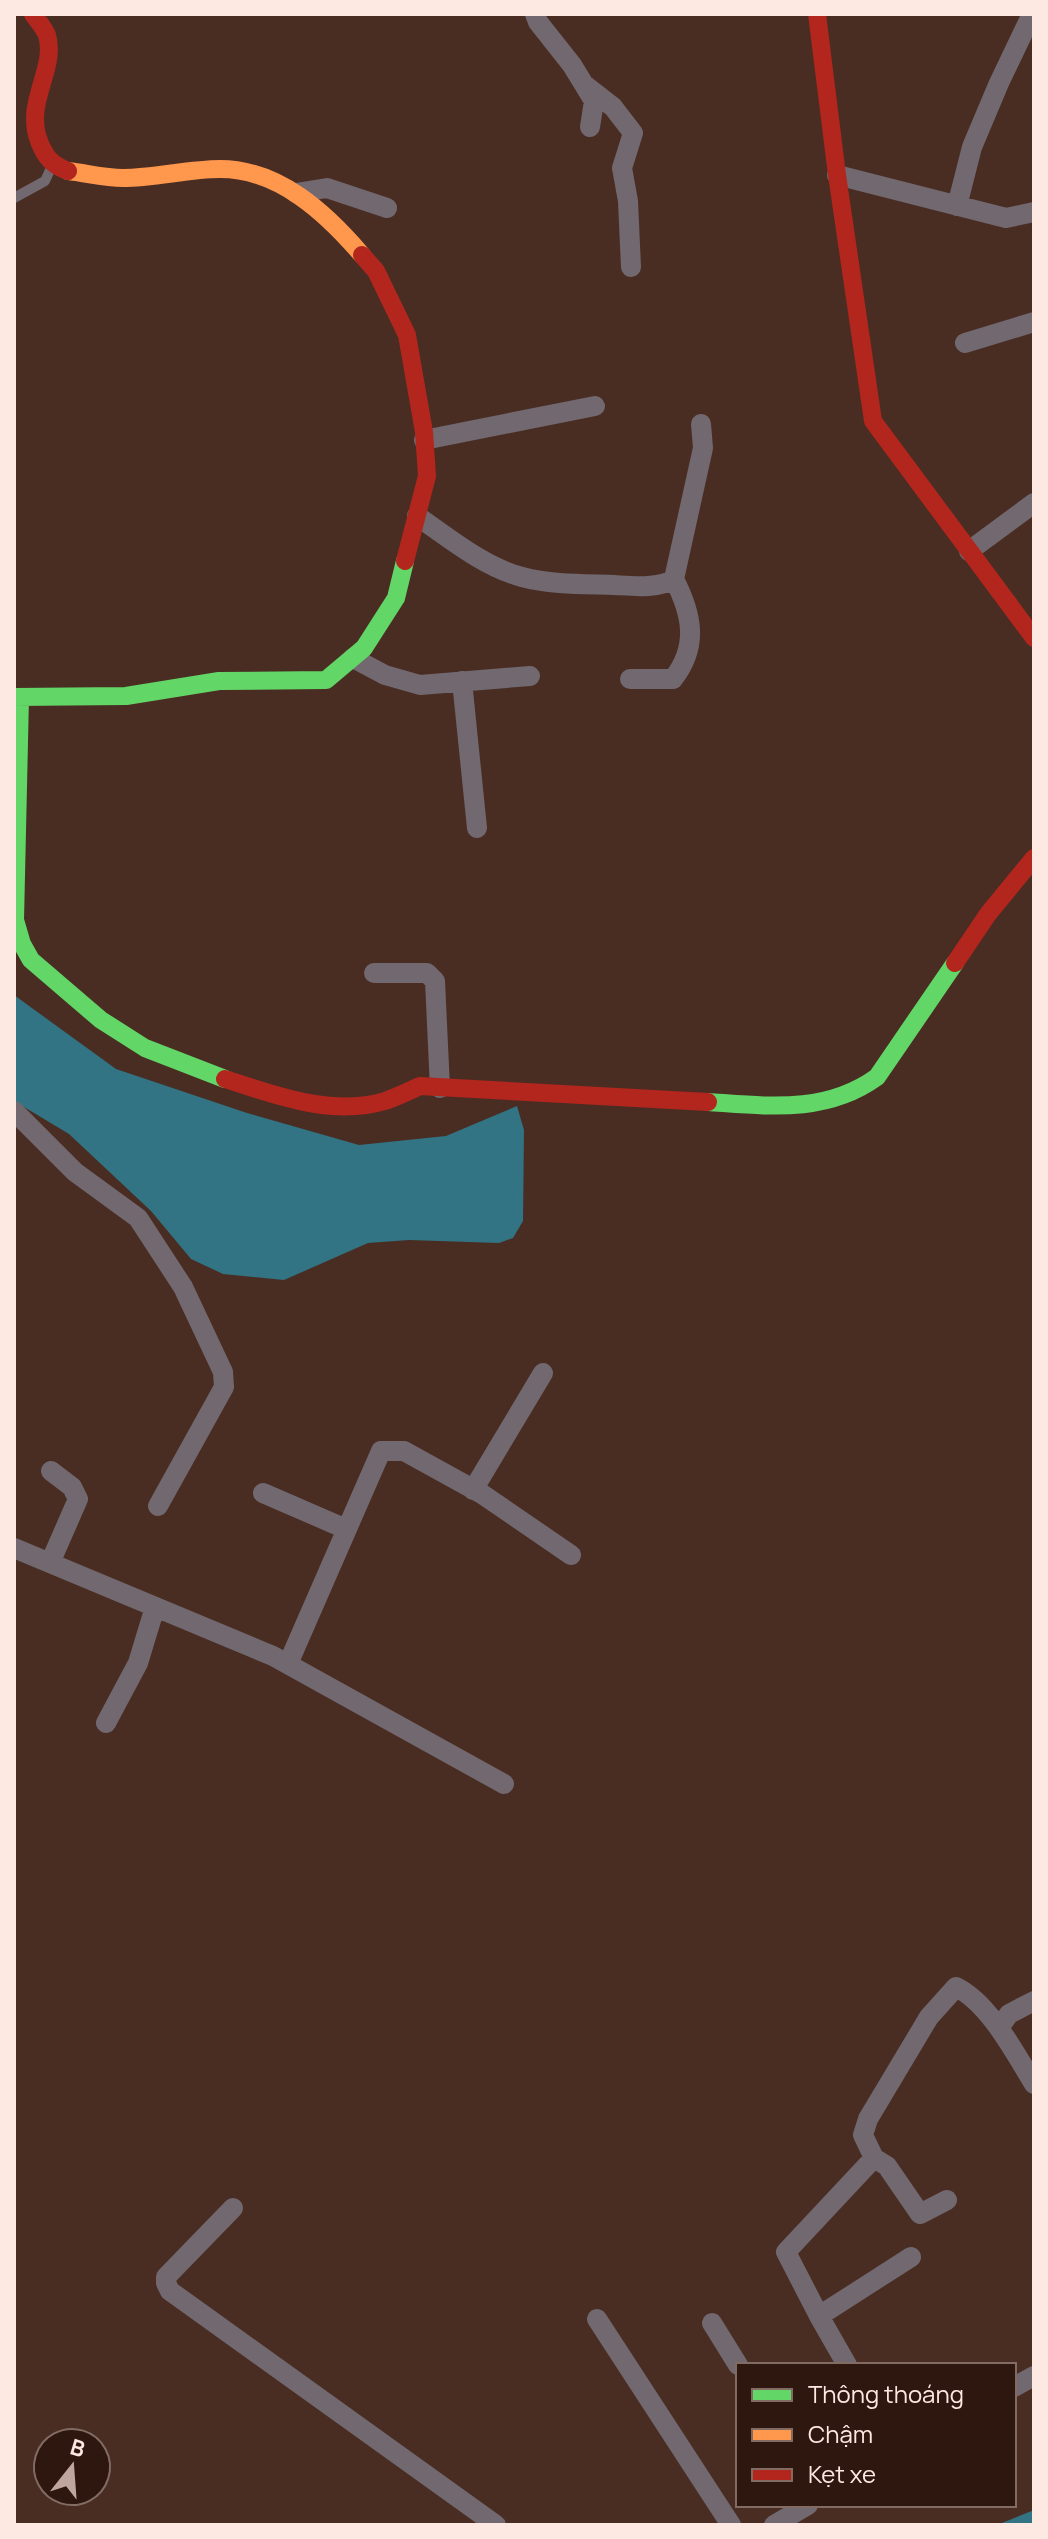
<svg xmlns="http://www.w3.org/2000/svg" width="1048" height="2539" font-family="Manrope,sans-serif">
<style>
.water{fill:#327384}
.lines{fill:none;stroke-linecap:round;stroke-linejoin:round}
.lane{stroke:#716870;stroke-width:10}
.street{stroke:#716870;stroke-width:20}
.fast{stroke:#63d668;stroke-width:18}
.slow{stroke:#ff974d;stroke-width:18}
.jam{stroke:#b3261e;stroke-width:18}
</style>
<rect width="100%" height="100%" fill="#492d23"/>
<!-- water -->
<path class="water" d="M14,995L116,1069L247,1113L359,1145L446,1136L517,1106L524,1130L523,1221L513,1238L499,1243L409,1240L368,1243L284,1280L223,1274L191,1259L151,1211L69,1134L14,1101Z
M1034,2510V2525H997Z"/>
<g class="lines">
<!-- lane -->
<path class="lane" d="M14,198L45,181L51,168"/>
<!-- street -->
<path class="street" d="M535,14L538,22L572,65L594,101L590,127
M586,86L613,107L633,133L622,168L628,201L631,267
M837,175L1006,218L1034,212
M296,193L327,188L387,208
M957,206L972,147L999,83L1032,14
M965,343L1034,322
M424,440L595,406
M417,516C449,538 484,567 522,577C552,585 584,584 614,585C632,586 658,589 674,579L703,448L701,424
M969,551L1034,503
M353,658L385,675L420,685L530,676
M630,679H673C699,646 692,614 674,579
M462,681L477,828
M374,973H427L435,981L440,1088
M14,1111L75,1172L138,1218L183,1287L223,1372L224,1387L158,1506
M473,1490L543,1373
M263,1493L346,1529
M14,1548L273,1656L504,1784
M50,1563L78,1499L72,1487L51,1471
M288,1664L381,1451H404L482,1494L571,1555
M106,1723L138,1663L155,1607
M999,2028L1009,2014L1034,2001
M874,2158L863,2135L868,2119L929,2017L956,1987C989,2003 1015,2053 1034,2084
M233,2208L166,2277V2283L170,2291L496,2525
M819,2316L786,2252L874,2158L887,2166L920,2214L947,2200
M597,2319L731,2525
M712,2323L738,2365
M847,2365L819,2316L911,2257
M1014,2387L1034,2376
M774,2525L808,2505"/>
<!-- fast -->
<path class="fast" d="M14,697L126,696L219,681L326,680L364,648L396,598L405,561
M20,697L15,920L22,944L31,960L101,1020L145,1048L225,1079
M708,1102C768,1106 826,1114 877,1077L955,963"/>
<!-- slow -->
<path class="slow" d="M68,171C86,173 105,178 123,178C155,178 188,169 220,169C279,169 326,213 362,255"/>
<!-- jam -->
<path class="jam" d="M33,14C37,20 44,28 47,35C57,69 24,102 39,141C45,157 52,165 68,171
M817,14L837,175L873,421L1034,638
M362,255L376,271L407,335L424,432L427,476L405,561
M955,963L988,914L1034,858
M225,1079C275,1095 332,1117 385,1101C397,1097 409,1091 420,1086L708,1102"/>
</g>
<!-- border -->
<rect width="1048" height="2539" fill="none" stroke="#fee9e2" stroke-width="32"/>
<!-- legend -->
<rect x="736" y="2363" width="280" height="144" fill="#2e170f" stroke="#816b63" stroke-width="2"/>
<rect x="752" y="2389" width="40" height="12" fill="#63d668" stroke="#816b63" stroke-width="2"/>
<text x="808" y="2403" font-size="24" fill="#fee9e2">Thông thoáng</text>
<rect x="752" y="2429" width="40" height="12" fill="#ff974d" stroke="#816b63" stroke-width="2"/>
<text x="808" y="2443" font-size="24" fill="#fee9e2">Chậm</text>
<rect x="752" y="2469" width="40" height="12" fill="#b3261e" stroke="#816b63" stroke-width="2"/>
<text x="808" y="2483" font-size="24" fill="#fee9e2">Kẹt xe</text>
<!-- north arrow -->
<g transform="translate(72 2467) rotate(17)"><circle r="38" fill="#2e170f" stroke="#816b63" stroke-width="2"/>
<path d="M0-6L14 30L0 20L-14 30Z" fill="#bfa79f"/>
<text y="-12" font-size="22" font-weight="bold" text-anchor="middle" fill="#fee9e2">B</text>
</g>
</svg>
